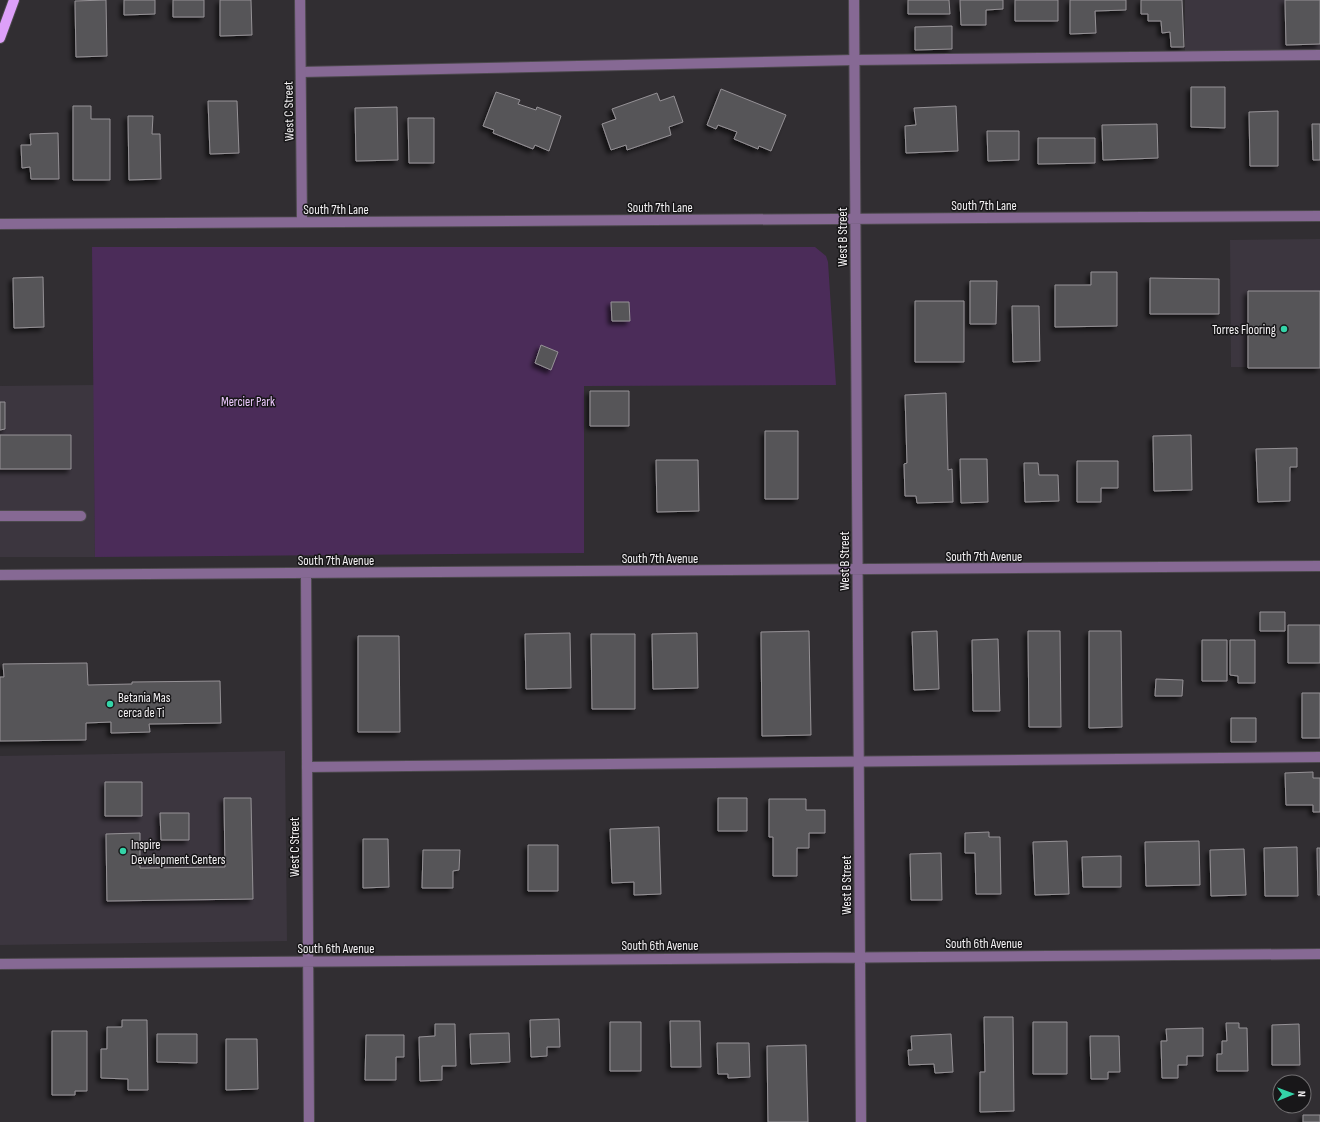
<svg xmlns="http://www.w3.org/2000/svg" width="1320" height="1122" font-family="'Sofia Sans Condensed',sans-serif">
<style>
.built{fill:#3c363f}
.green{fill:#4b2c59}
.building{fill:#575458;stroke:#959296;filter:url(#shadow)}
.lines{fill:none;stroke-linecap:round;stroke-linejoin:round}
.service-casing{stroke:#4c494d;stroke-width:12}
.minor-casing{stroke:#4c494d;stroke-width:12}
.primary-casing{stroke:#4c494d;stroke-width:12}
.service{stroke:#866994;stroke-width:10}
.minor{stroke:#866994;stroke-width:10}
.primary{stroke:#dda0f9;stroke-width:10}
.poi-dot{fill:#34d4a8;stroke:#181719;stroke-width:1.5}
.labels{text-anchor:middle;stroke-width:3;stroke-linejoin:round;paint-order:stroke}
.street-label{font-size:13px;fill:#f3f1f3;stroke:#181719}
.poi-label{font-size:13px;fill:#f3f1f3;stroke:#181719;text-anchor:start}
.park-label{font-size:13px;fill:#ebc8fc;stroke:#181719}
</style>
<defs>
<filter id="shadow"><feDropShadow dx="-3.5" dy="3.5" stdDeviation="2" flood-color="#0009"/></filter>
</defs>
<rect width="100%" height="100%" fill="#312e32"/>
<!-- built -->
<path class="built" d="M1185,0H1320V58L1185,59Z
M1320,239V367H1231L1230,240Z
M94,385L95,557H0V386Z
M285,751L287,941L0,945V756Z"/>
<!-- green -->
<path class="green" d="M92,247H815L826,256L828,262L836,385L584,386V553L95,557Z"/>
<!-- building -->
<path class="building" d="M106,0L107,56L76,57L75,1Z
M124,0H155V14L124,15Z
M173,0H204V17H173Z
M220,0H251L252,35L220,36Z
M908,0H949L950,14H908Z
M960,0H1003V9L986,10V25H961Z
M1015,0H1058V21H1015Z
M1070,0H1126V10L1095,11L1096,33L1070,34Z
M1141,0H1182L1184,47H1171L1170,32L1162,33L1161,21H1148V14H1141Z
M1285,0H1320V44L1286,45Z
M952,26V49L915,50V27Z
M1191,87H1225V128L1191,127Z
M721,89L786,115L771,151L759,146L758,149L734,139L737,132L718,125L716,129L707,125Z
M496,92L520,100L518,104L536,110L537,107L561,116L549,151L535,145L533,149L493,133L494,130L483,126Z
M657,93L660,101L674,96L683,122L669,127L671,135L627,150L626,145L611,150L602,124L616,119L612,109Z
M208,101H237L239,153L210,154Z
M73,106H91V119H110V180H73Z
M956,106L958,151L906,153L905,126L916,125L914,108Z
M397,107L398,160L356,161L355,108Z
M1278,111V166H1250L1249,112Z
M128,116H153L152,134H160L161,179L129,180Z
M408,118H434V163H409Z
M1157,124L1158,158L1103,160L1102,125Z
M1312,124H1320V160H1313Z
M987,131H1019V160L988,161Z
M58,133L59,179H31L30,167L22,168L21,145H31L30,134Z
M1038,138H1095V163L1038,164Z
M1091,272H1117V326L1055,327V285H1091Z
M43,277L44,327L14,328L13,278Z
M1150,278L1219,279V314H1150Z
M970,281H997L996,324H970Z
M1248,291H1320V368H1248Z
M915,301H964V362H915Z
M611,302H629L630,321H612Z
M1012,306H1039L1040,361L1013,362Z
M541,345L558,352L551,370L535,363Z
M590,391H629V426H590Z
M946,393L948,470L952,469L953,502L917,503L916,496H905L904,464L907,463L905,395Z
M0,402H5V429L0,430Z
M765,431H798V499H765Z
M0,435H71V469H0Z
M1191,435L1192,490L1154,491L1153,436Z
M1297,448V467H1290V501L1258,502L1256,449Z
M960,459H987L988,502L961,503Z
M656,460H698L699,511L657,512Z
M1077,461H1118V488H1101V502H1077Z
M1024,463H1038L1039,475H1058L1059,501L1025,502Z
M1260,612H1285V631H1260Z
M1288,625H1320V663H1288Z
M809,631L811,735L762,736L761,632Z
M937,631L939,689L914,690L912,632Z
M1028,631H1060L1061,727H1029Z
M1089,631H1121L1122,727L1089,728Z
M570,633L571,688L526,689L525,634Z
M697,633L698,688L653,689L652,634Z
M591,634H635V709H592Z
M358,636H399L400,732H358Z
M998,639L1000,711H973L972,640Z
M1202,640H1227V681H1202Z
M1230,640H1255V683H1238V676L1230,675Z
M87,663L88,685L132,684V682L220,681L221,723L149,724L150,732L111,733V722L86,723V740L0,741V677H4L3,664Z
M1156,679L1183,680L1182,696H1155Z
M1302,693H1320V738H1302Z
M1231,718H1256V742H1231Z
M1313,772V778H1320V812H1313V805H1286L1285,773Z
M105,782H142V816H105Z
M224,798H251L253,899L107,901L106,834L140,833V868L225,867Z
M718,798H747V831H718Z
M769,799H806V810H825V833H809V848H797V876H773V837H769Z
M160,813H189V840H161Z
M659,827L661,894L634,895V882L612,883L610,829Z
M989,832V837H1000L1001,894H976L975,853H965V833Z
M363,839H388L389,887L363,888Z
M1067,841L1069,894L1035,895L1033,842Z
M1199,841L1200,885L1146,886L1145,842Z
M528,845H558V891H528Z
M1297,847L1298,896H1265L1264,848Z
M1317,848H1320V895H1318Z
M1244,849L1246,895L1211,896L1210,850Z
M423,850H460L459,870L453,871V888H422Z
M941,853L942,900H911L910,854Z
M1121,856V887H1083L1082,857Z
M984,1017H1013L1014,1111L980,1112V1072H985Z
M559,1019L560,1047H547V1056L531,1057L530,1020Z
M122,1020H147L148,1090H128V1079L101,1078V1049H107V1027H122Z
M670,1021H700L701,1067H671Z
M610,1022H641V1071H610Z
M1033,1022H1067V1074H1033Z
M1226,1023H1239V1028H1247L1248,1071H1217V1054H1222V1041H1227Z
M435,1024H455L456,1066H442V1080L420,1081L419,1037L435,1036Z
M1299,1024L1300,1065H1272V1025Z
M1203,1028V1056H1187V1065H1178V1078H1162L1161,1041H1167L1166,1029Z
M52,1031H87V1091H75V1095H52Z
M509,1033L510,1062L471,1064L470,1034Z
M157,1034H197V1063L157,1062Z
M951,1034L953,1072L935,1073L934,1064L909,1065L908,1050H912L911,1036Z
M366,1035H404V1057H396V1080H365Z
M1090,1036H1119L1120,1072H1108V1079H1091Z
M226,1039H257L258,1089L226,1090Z
M717,1043H749L750,1077L728,1078V1074H718Z
M806,1045L808,1122H768L767,1046Z
M1303,1115H1320V1122H1303Z"/>
<g class="lines">
<defs>
<path id="service" d="M301,72L854,60L1320,55
M0,516H81
M307,767L1320,757"/>
<path id="minor" d="M300,0L302,222
M854,0L861,1122
M0,224L1320,216
M306,573L309,1122
M0,575L1320,566
M0,964L1320,954"/>
<path id="primary" d="M0,38L14,0"/>
</defs>
<!-- service casing -->
<use href="#service" class="service-casing"/>
<!-- minor casing -->
<use href="#minor" class="minor-casing"/>
<!-- primary casing -->
<use href="#primary" class="primary-casing"/>
<!-- service -->
<use href="#service" class="service"/>
<!-- minor -->
<use href="#minor" class="minor"/>
<!-- primary -->
<use href="#primary" class="primary"/>
</g>
<!-- markers -->
<g class="poi-dot">
<circle cx="1284" cy="329" r="4"/>
<circle cx="110" cy="704" r="4"/>
<circle cx="123" cy="851" r="4"/>
</g>
<g class="labels">
<!-- street labels -->
<g class="street-label">
<text transform="translate(288 111) rotate(-91)" y="5">West C Street</text>
<text x="984" y="210">South 7th Lane</text>
<text x="660" y="212">South 7th Lane</text>
<text x="336" y="214">South 7th Lane</text>
<text transform="translate(842 237) rotate(-90)" y="5">West B Street</text>
<text x="984" y="561">South 7th Avenue</text>
<text x="660" y="563">South 7th Avenue</text>
<text x="336" y="565">South 7th Avenue</text>
<text transform="translate(844 561) rotate(-90)" y="5">West B Street</text>
<text transform="translate(294 847) rotate(-90)" y="5">West C Street</text>
<text transform="translate(846 885) rotate(-90)" y="5">West B Street</text>
<text x="984" y="948">South 6th Avenue</text>
<text x="660" y="950">South 6th Avenue</text>
<text x="336" y="953">South 6th Avenue</text>
</g>
<!-- poi labels -->
<g class="poi-label">
<text x="1276" y="334" text-anchor="end">Torres Flooring</text>
<text x="118" y="702">Betania Mas<tspan x="118" dy="15">cerca de Ti</tspan></text>
<text x="131" y="849">Inspire<tspan x="131" dy="15">Development Centers</tspan></text>
</g>
<!-- park labels -->
<g class="park-label">
<text x="248" y="406">Mercier Park</text>
</g>
</g>
<!-- north arrow -->
<g transform="translate(1292 1094) rotate(89)"><circle r="19" fill="#181719" stroke="#706e70"/>
<path d="M0-3L7 15L0 10L-7 15Z" fill="#34d4a8"/>
<text y="-6" font-size="11" font-weight="bold" text-anchor="middle" fill="#f3f1f3">N</text>
</g>
</svg>
